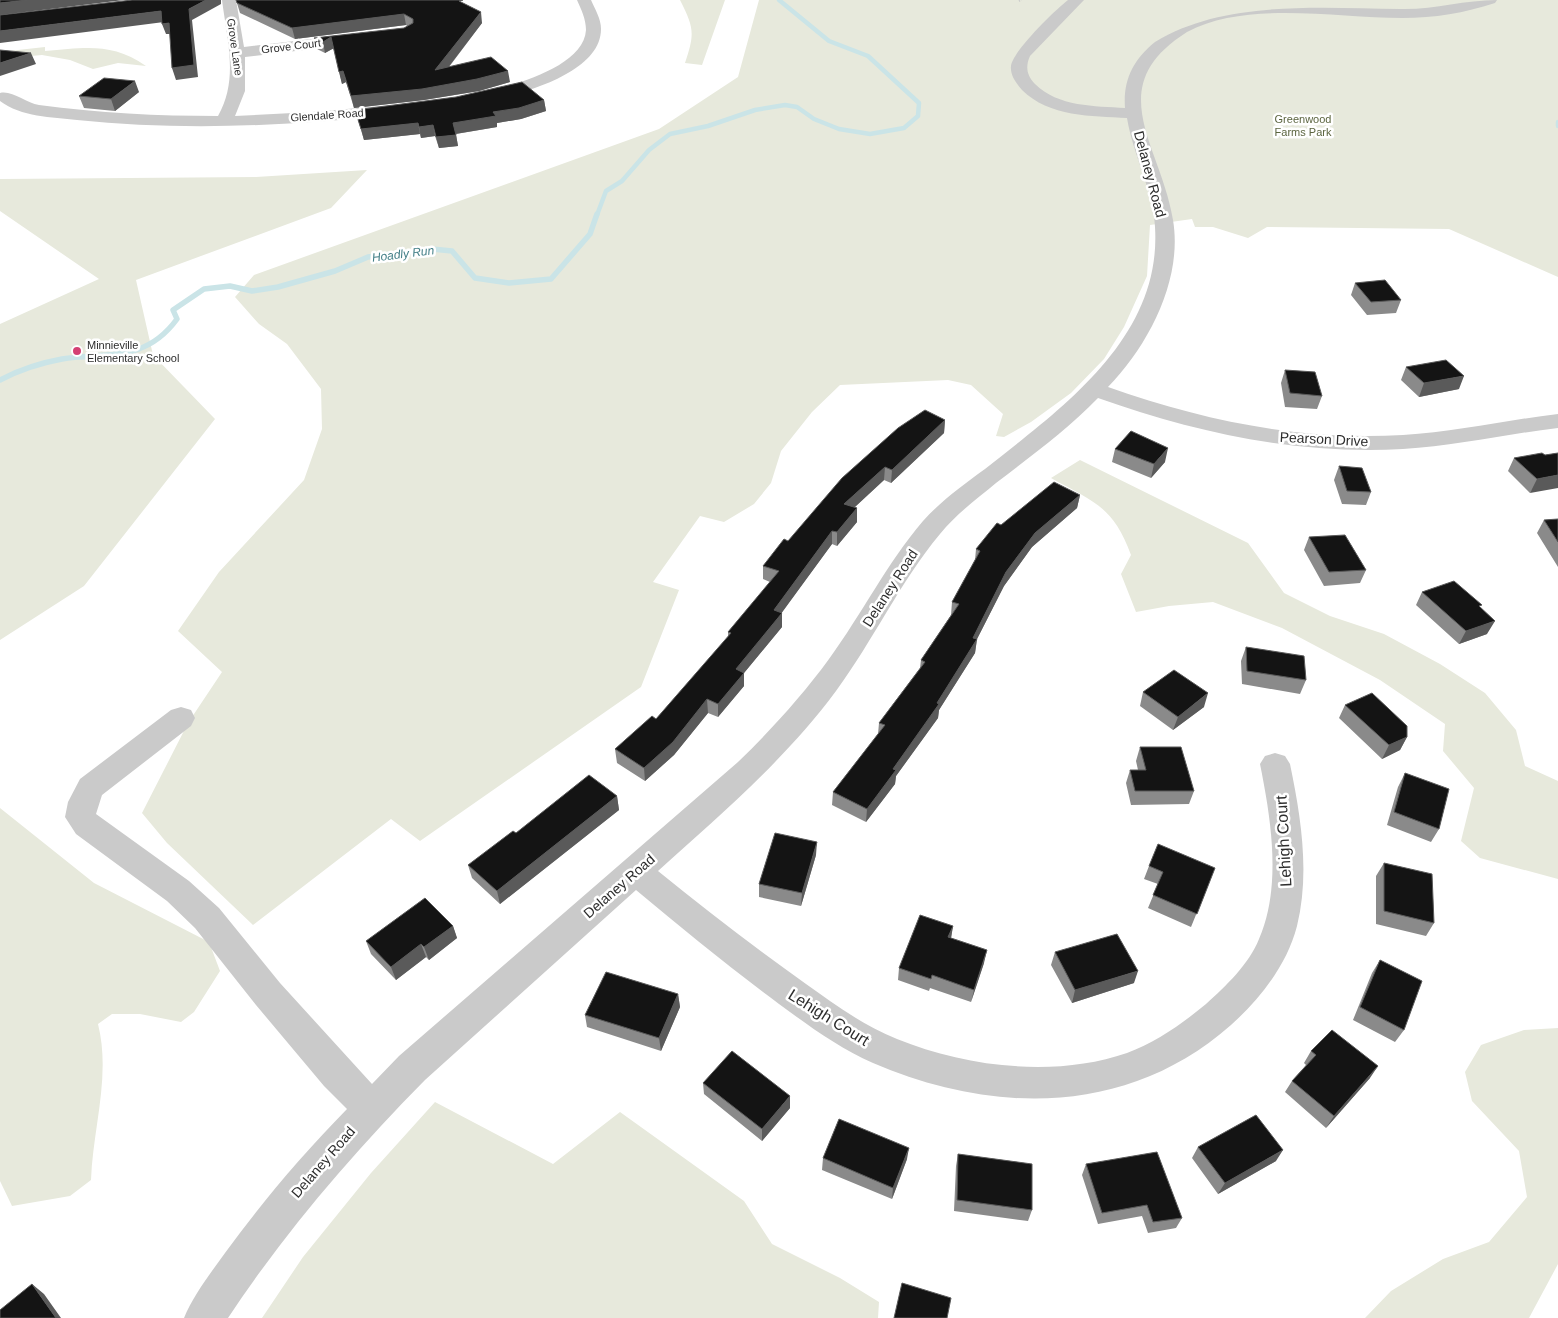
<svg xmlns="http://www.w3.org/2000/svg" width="1558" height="1318" font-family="Helvetica,sans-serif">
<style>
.green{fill:#e7e9dc}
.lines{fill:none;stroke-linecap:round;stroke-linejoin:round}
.stream-far1{stroke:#cae4e7;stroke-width:4.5}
.stream{stroke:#cae4e7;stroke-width:5.5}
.path{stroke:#cacaca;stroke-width:2;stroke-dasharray:1 1;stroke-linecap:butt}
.minor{fill:#cacaca;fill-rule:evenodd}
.wall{fill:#8a8a8a}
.shaded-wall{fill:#5a5a5a}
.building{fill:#141414;stroke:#5a5a5a}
.poi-dot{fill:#d44073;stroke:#fff;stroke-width:2}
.labels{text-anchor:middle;stroke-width:5;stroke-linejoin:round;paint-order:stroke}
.far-street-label{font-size:11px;fill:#2d2d2d;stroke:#fff}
.far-park-label{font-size:11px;fill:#5b643f;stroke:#fff}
.far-poi-label{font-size:11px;fill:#2d2d2d;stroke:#fff;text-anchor:start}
.far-water-label{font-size:12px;font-style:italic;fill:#437f87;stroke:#fff}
.street-label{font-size:14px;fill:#2d2d2d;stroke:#fff}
.near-street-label{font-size:16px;fill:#2d2d2d;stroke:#fff}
</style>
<rect width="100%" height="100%" fill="#fff"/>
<!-- green -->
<path class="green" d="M680,0H725L702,65L685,63C695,33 694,28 680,0Z
M759,0H1558V277L1449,229L1267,227L1248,238L1213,227H1195L1192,219L1150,225L1147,276L1124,327L1104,359L1071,393L1031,422L1004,437L996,436L1003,414L971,385L948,380L840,385L812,412L781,451L771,483L754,504L724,522L700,516L653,582L679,590L641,687L420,841L391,819L253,925L167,843L142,813L188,723L222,672L178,631L219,572L304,480L322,429L321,389L287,344L259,324L235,297L254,275L659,129L738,77Z
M45,47V51C85,48 111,42 146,66L118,63L93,69L70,60L42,55L20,57L0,52Z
M367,170L331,208L136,280L153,355L215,419L84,586L0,640V324L99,279L0,211V179L256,177Z
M1080,460L1248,543L1284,593L1330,616L1384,634L1440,664L1485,693L1516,730L1525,766L1558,781V879L1480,858L1461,841L1474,788L1443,751L1445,724L1380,680L1282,628L1213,602L1169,606L1136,612L1121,574L1131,555C1113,506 1094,502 1051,478Z
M0,808L94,883L209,942L220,971L194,1012L181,1022L140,1014H112L98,1024C111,1076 93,1127 91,1180L70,1196L12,1206L0,1181Z
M1558,1028V1264L1529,1318H1365L1391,1291L1443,1259L1489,1242L1527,1197L1519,1151L1472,1101L1465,1072L1481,1045L1524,1030Z
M435,1102L553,1164L620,1112L744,1201L772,1244L840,1278L879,1302L878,1318H262L303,1257L371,1173Z"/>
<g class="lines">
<!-- stream-far1 -->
<path class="stream-far1" d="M1558,122V126
M597,215L606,191L622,181L649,150L670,134L708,126L755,110L785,105L797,107L814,119L839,129L870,134L904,128L918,116L919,103L868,56L829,41L779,0"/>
<!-- stream -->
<path class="stream" d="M0,380C19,370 40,363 62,359C106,352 145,363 177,319L173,310L204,289L230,286L252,291L278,287L335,271L368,257L432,249L452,251L475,278L509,283L551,279L590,234L597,214"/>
<!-- path -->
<path class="path" d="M1019,1L1021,0"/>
<!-- minor -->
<path class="minor" d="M222,0H236L244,47L354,34L362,39L354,44L245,57V91L235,116L312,112L393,105L399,106L401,110L399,114L393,115C288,126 182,131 77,120C52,117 21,117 0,101V93C12,90 26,103 39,105C98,113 158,116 218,116C239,79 227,40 222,0Z
M577,0H591C595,9 601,19 601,29C601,73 523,93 490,101L484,99L482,96L484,93C513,85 584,67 586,30C586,19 581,9 577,0Z
M1068,0H1084L1030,56C1025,67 1027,76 1035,84C1058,107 1095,106 1125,108C1123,80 1133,60 1155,42C1223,0 1318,8 1400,9C1433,10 1464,0 1497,0L1495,3C1464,13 1435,18 1402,18C1336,18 1246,0 1187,32C1100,87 1161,145 1173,220C1183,279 1149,345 1108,387C1204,421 1302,441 1403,435C1455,432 1506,420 1558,414V428C1506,434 1455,446 1403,449C1299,455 1196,433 1098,398C1067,430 1031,456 996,483C977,499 956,514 940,534C900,582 873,641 836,691C785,760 720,815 658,871C706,910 755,948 806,984C834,1004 864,1026 897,1039C966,1067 1055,1078 1127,1053C1156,1042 1182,1024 1206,1004C1226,986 1249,964 1259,939C1282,886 1271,819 1260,764L1265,756L1275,753L1285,756L1290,764C1301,817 1310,873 1297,926C1287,965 1260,999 1231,1025C1128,1116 994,1115 873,1063C839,1048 809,1026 779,1004C730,968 683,929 636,890L425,1080C352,1154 285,1232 228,1318H184C194,1294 210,1274 225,1253C262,1202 303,1154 347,1109L324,1086L256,1005L195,928L167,901L76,834L65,817L68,802L80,779L171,710L181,707L191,710L195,718L191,726L102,795L96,814L189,881L219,908L280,983L372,1084L399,1056L738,762C771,730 802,696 829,659C862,614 887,563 923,521C941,501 963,485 985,469C1062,408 1162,338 1155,227C1153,190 1133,155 1127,118C1092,116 1049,117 1022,90C1016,83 1010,75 1011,66C1012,52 1055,10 1068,0Z"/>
</g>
<!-- wall -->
<path class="wall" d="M236,0L465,4L482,23L449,67L510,82L479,91L424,100L354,108L346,82L342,84L334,48L325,53L317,49L314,38L404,28L407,26L406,25L295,39L240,13Z
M139,92L115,111L84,108L79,96Z
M544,100L546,111L521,119L497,123V127L456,134L458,146L439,148L435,136L421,138L420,134L364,140L355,110Z
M1355,283L1401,300L1396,313L1367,315L1351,295Z
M1406,367L1459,389L1419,397L1401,380Z
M1285,370L1322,396L1317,409L1285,407L1281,383Z
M945,420L944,433L891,483L884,480L855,507L857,508V522L837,546L832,544L781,613L782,627L744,673V686L718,717L708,713L674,755L645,781L617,763L615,749L656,719L728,637V632L770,582L763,579V566L788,541Z
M1115,449L1165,462L1151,478L1112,462Z
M1558,453L1530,493L1508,471L1514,458L1545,455Z
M1339,466L1371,492L1366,505L1342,504L1334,480Z
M1080,495L1077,508L1032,547L1004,586L977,639L975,653L939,710L938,718L896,776L895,784L866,822L832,805L833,792L878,734L879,723L920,668L921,660L951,615L952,602L975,560L976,549L1001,525Z
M1558,519V567L1537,533L1544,520Z
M1309,537L1366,570L1360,583L1324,586L1304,550Z
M1422,592L1480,608L1487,634L1459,644L1416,605Z
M1246,647L1306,680L1300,694L1242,684L1241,661Z
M1143,692L1204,707L1173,730L1140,706Z
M1345,705L1407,737L1400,750L1382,759L1339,718Z
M1140,747L1194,791L1189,804L1131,805L1126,783L1130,770H1138L1136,761Z
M1405,773L1439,829L1431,842L1387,825L1398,787Z
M617,796L619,810L500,904L472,878L468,865Z
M816,855L801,906L759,897V884Z
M1384,863L1434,923L1426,936L1376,924V876Z
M1149,866L1215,868L1191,927L1148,908L1158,884L1144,879Z
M453,926L457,938L429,960L426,957L396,980L371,954L366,941Z
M953,926L951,938L984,963L971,1002L930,988L929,991L898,980L899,968Z
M1055,952L1134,983L1072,1003L1051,965Z
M1380,960L1404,1030L1395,1042L1353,1020L1372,973Z
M678,994L680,1007L661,1051L587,1027L585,1015Z
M1311,1051L1370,1078L1326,1128L1285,1092L1292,1081L1306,1065L1304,1063Z
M703,1083L790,1108L762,1141L704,1094Z
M1198,1147L1276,1161L1218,1194L1192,1158Z
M958,1154L1032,1210L1028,1221L954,1211L956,1166Z
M823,1158L907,1159L892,1199L822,1170Z
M1086,1164L1182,1218L1176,1228L1148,1233L1142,1216L1098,1224L1082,1175Z"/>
<!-- shaded-wall -->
<path class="shaded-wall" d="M28,0H124L0,15V3Z
M206,0H221V4L192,20L198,77L176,80L172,68L189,9Z
M161,11L164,22L0,43V31Z
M481,12L482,23L437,82L435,70Z
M404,14L406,25L295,39L292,28Z
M169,23L172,34H166L162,24Z
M331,37L334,48L325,53L323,42Z
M31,53L36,64L0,76V63Z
M343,71L346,82L342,84L339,72Z
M508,71L510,82L479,91L424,100L354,108L351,96Z
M135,81L139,92L115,111L111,99Z
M544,100L546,111L521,119L497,123V127L455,134L453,123L493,112Z
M418,123L420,134L364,140L361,129Z
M433,125L435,136L421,138L419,127Z
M456,135L458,146L439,148L436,137Z
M1464,376L1459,389L1419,397L1424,383Z
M945,420L944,433L891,483L892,470Z
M1168,448L1165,462L1151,478L1154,464Z
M885,467L884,480L844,517V504Z
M1558,475V488L1530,493L1537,479Z
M1080,495L1077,508L1032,547L1004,586L977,639L975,653L939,710L938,718L896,776L895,784L866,822L867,809L893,769L937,703L973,638L1006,572L1035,533Z
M857,508V522L837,546V532Z
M832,531V544L778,618L782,613V627L744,673V686L718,717V704L736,669L774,610Z
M1495,621L1487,634L1459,644L1466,631Z
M1208,693L1204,707L1173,730L1178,717Z
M707,699L708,713L674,755L645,781L644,768Z
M1407,737L1400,750L1382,759L1389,745Z
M617,796L619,810L500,904L497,891Z
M817,842L816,855L801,906L802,893Z
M453,926L457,938L429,960L424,947Z
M953,926L951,938L948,937Z
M421,944L426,957L396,980L391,967Z
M987,950L984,963L971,1002L974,990Z
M1138,971L1134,983L1072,1003L1075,990Z
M678,994L680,1007L661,1051L659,1038Z
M1378,1066L1370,1078L1326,1128L1334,1116Z
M790,1096V1108L762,1141V1129Z
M909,1148L907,1159L892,1199L893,1188Z
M1283,1150L1276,1161L1218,1194L1225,1183Z
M32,1284L44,1294L61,1318H56Z"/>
<!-- building -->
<path class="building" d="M0,0H28L0,3Z
M132,0H206L189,9L194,65L172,68L169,23L162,24L161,11L0,31V15Z
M236,0H463L459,1L481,12L435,70L491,57L508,71L477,79L422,89L351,96L343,71L339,72L331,37L323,42L314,38L404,28L413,23V19L404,14L292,28L237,3Z
M0,50L31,53L0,63Z
M104,78L135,81L111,99L79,96Z
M522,82L544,100L519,108L493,112L496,116L453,123L456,135L436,137L433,125L419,127L418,123L361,129L355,110L456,97Z
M1385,280L1401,300L1371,302L1355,283Z
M1446,360L1464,376L1424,383L1406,367Z
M1285,370L1315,372L1322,396L1290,393Z
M925,410L945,420L892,470L885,467L844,504L857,508L837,532L832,531L774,610L782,613L736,669L744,673L718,704L707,699L673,742L644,768L615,749L652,716L656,719L731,633L728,632L779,571L763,566L784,539L788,541L842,478L898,428Z
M1131,431L1168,448L1154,464L1115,449Z
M1542,453L1545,455L1558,453V475L1537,479L1514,458Z
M1339,466L1362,468L1371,492L1347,491Z
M1054,482L1080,495L1035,533L1006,572L973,638L977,639L937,703L939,704L893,769L896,770L867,809L833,792L885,725L879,723L925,662L921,660L959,604L952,602L980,551L976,549L997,523L1001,525Z
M1558,519V542L1544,520Z
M1345,535L1366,570L1329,572L1309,537Z
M1454,581L1482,605L1479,606L1495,621L1466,631L1422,592Z
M1246,647L1304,656L1306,680L1247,671Z
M1174,670L1208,693L1178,717L1143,692Z
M1372,693L1407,726V737L1389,745L1345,705Z
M1140,747H1181L1194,791H1135L1130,770H1146Z
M1405,773L1449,789L1439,829L1394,812Z
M589,775L617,796L497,891L468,865L513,831L516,833Z
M775,833L817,842L802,893L759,884Z
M1158,844L1215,868L1197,914L1153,895L1163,872L1149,866Z
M1384,863L1432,874L1434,923L1384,911Z
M425,898L453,926L424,947L421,944L391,967L366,941Z
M920,915L953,926L948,937L987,950L974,990L932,975L931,979L899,968Z
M1117,934L1138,971L1075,990L1055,952Z
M1380,960L1422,981L1404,1030L1360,1007Z
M606,972L678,994L659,1038L585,1015Z
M1332,1030L1378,1066L1334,1116L1292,1081L1316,1055L1311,1051Z
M732,1051L790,1096L762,1129L703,1083Z
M1256,1115L1283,1150L1225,1183L1198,1147Z
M839,1119L909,1148L893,1188L823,1158Z
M1157,1152L1182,1218L1153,1222L1147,1205L1102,1213L1086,1164Z
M958,1154L1032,1164V1210L957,1200Z
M902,1283L951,1298L947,1318H894Z
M32,1284L56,1318H0V1310Z"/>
<!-- markers -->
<circle class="poi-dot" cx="77" cy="351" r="5"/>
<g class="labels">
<!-- far-street labels -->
<g class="far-street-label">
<text transform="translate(291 46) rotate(-7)" y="4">Grove Court</text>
<text transform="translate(235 47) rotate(82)" y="4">Grove Lane</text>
<text transform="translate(327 115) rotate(-4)" y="4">Glendale Road</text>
</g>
<!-- far-park labels -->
<g class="far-park-label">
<text x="1303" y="123">Greenwood<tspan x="1303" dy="13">Farms Park</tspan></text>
</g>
<!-- far-poi labels -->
<g class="far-poi-label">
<text x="87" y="349">Minnieville<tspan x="87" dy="13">Elementary School</tspan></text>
</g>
<!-- far-water labels -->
<g class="far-water-label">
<text transform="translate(403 254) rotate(-7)" y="4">Hoadly Run</text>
</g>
<!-- street labels -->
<g class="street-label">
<text transform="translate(1150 174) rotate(75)" y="5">Delaney Road</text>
<text transform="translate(1324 439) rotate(3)" y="5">Pearson Drive</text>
<text transform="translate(890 588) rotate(-57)" y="5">Delaney Road</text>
<text transform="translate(619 886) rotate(-41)" y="5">Delaney Road</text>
<text transform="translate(323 1162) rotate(-49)" y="5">Delaney Road</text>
</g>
<!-- near-street labels -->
<g class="near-street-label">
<text transform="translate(1283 841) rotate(-93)" y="6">Lehigh Court</text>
<text transform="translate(829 1017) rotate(32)" y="6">Lehigh Court</text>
</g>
</g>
</svg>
